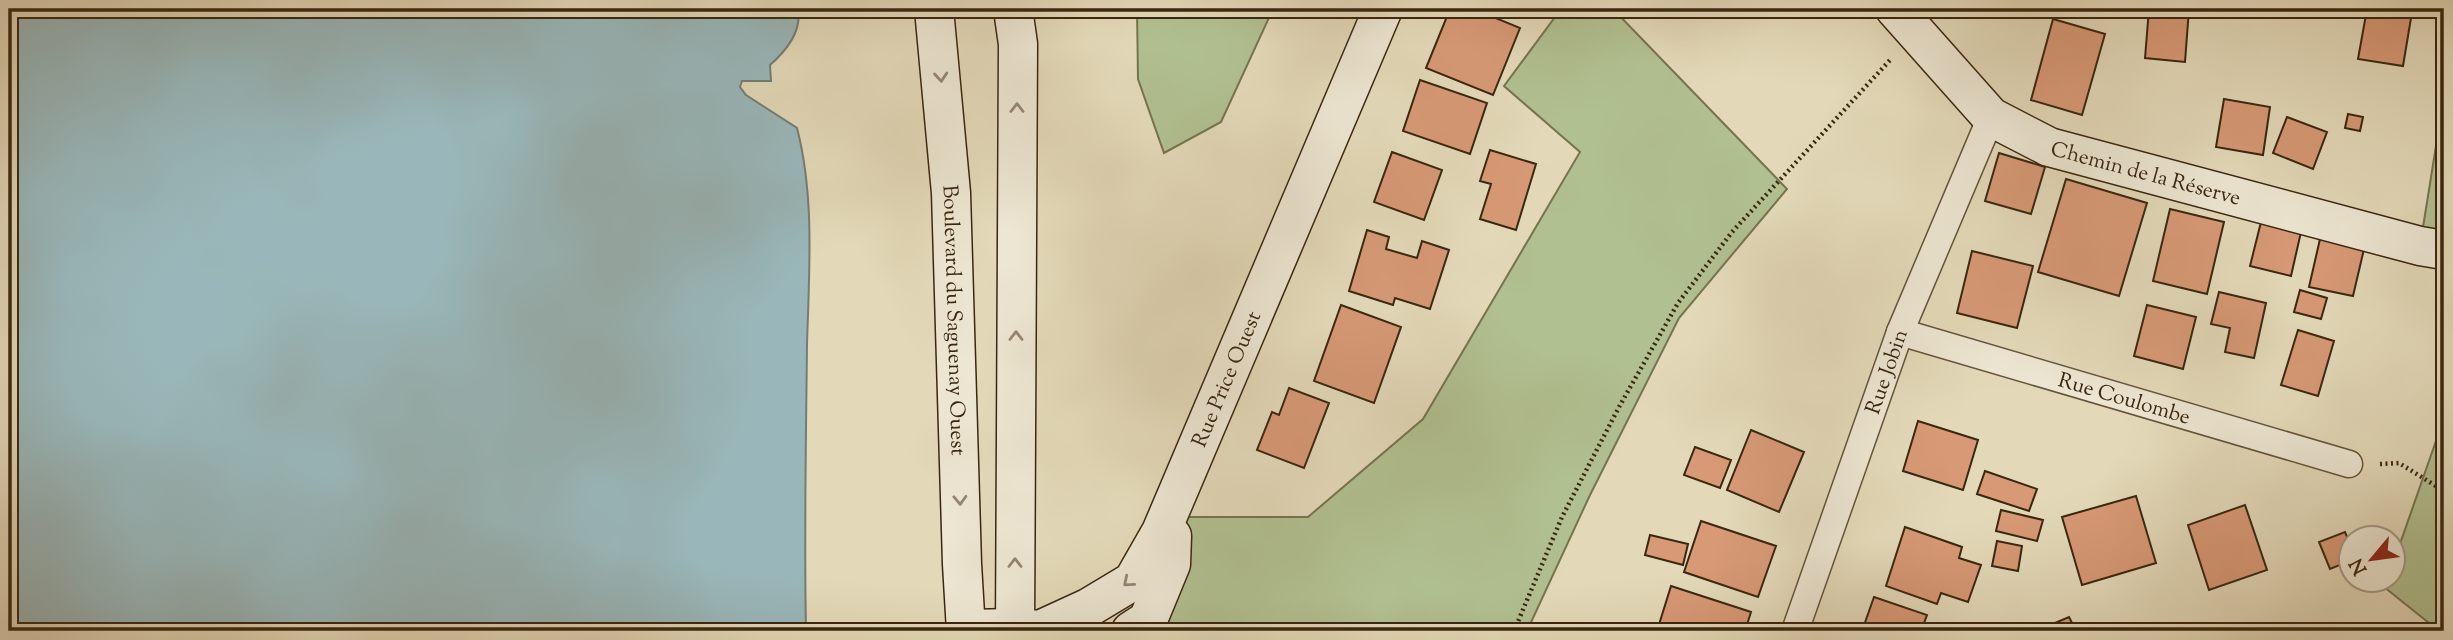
<svg xmlns="http://www.w3.org/2000/svg" width="2453" height="640" font-family="'Sorts Mill Goudy',serif">
<style>
.green{fill:#b1c091;stroke:#767450;stroke-width:2}
.water{fill:#99b7ba;stroke:#737d76;stroke-width:2}
.building{fill:#d79976;stroke:#3a2710;stroke-width:2}
.lines{fill:none;stroke-linecap:round;stroke-linejoin:round}
.street-casing{stroke:#64543a;stroke-width:29}
.secondary-casing{stroke:#3a2710;stroke-width:41}
.path{stroke:#3a2710;stroke-width:4.5;stroke-dasharray:2 3.5;stroke-linecap:butt}
.street{stroke:#ede6d2;stroke-width:26}
.secondary{stroke:#ede6d2;stroke-width:38}
.oneway{stroke:#948671}
.labels{text-anchor:middle;stroke-width:5;stroke-linejoin:round;paint-order:stroke}
.street-label{font-size:21px;fill:#3a2710;stroke:#ede6d2}
</style>
<rect width="100%" height="100%" fill="#e3d9b9"/>
<filter id="stains"><feTurbulence type="fractalNoise" baseFrequency=".00286" numOctaves="4"/><feColorMatrix values="0 0 0 0 .2 0 0 0 0 .09 0 0 0 0 .02 0 0 0 .5 -.17"/></filter>
<radialGradient id="worn" r=".72"><stop offset=".6" stop-color="#630" stop-opacity="0"/><stop offset="1" stop-color="#630" stop-opacity=".3"/></radialGradient>
<!-- green -->
<path class="green" d="M1137,9H1273L1221,122L1164,153L1138,79Z
M1561,9H1613L1787,189L1679,318L1590,495L1527,631H1159L1185,517H1308L1423,419L1580,152L1504,86Z
M2444,96V250L2420,246Z
M2444,418V631H2439L2384,587L2386,581L2394,580V561Z"/>
<!-- water -->
<path class="water" d="M9,9H798C802,31 786,51 770,65L771,81H742L740,87L746,95L797,128C815,197 809,273 807,345C806,440 804,536 806,631H9Z"/>
<!-- building -->
<path class="building" d="M1450,9H1474L1520,28L1493,95L1426,68Z
M2149,9H2189L2185,62L2145,58Z
M2367,9H2393L2412,12L2403,66L2358,59Z
M2053,19L2105,34L2082,115L2031,100Z
M1420,80L1487,103L1470,154L1403,131Z
M2224,99L2270,107L2263,155L2216,147Z
M2348,114L2363,117L2360,131L2345,128Z
M2287,117L2327,132L2313,169L2273,153Z
M1490,150L1536,164L1516,230L1480,219L1491,184L1480,181Z
M1392,152L1442,170L1424,220L1374,202Z
M1999,153L2045,167L2031,214L1985,201Z
M2066,179L2147,203L2119,296L2038,272Z
M2170,209L2224,222L2207,294L2153,281Z
M2261,222L2301,232L2291,276L2250,266Z
M1367,230L1389,237L1386,249L1417,258L1422,241L1449,250L1430,309L1395,298L1393,305L1349,291Z
M2320,239L2364,249L2353,296L2309,287Z
M1972,251L2033,266L2017,328L1957,313Z
M2300,290L2327,298L2321,319L2294,312Z
M2219,292L2266,303L2254,358L2225,352L2230,328L2211,324Z
M1341,305L1401,327L1374,403L1314,381Z
M2147,305L2196,317L2183,369L2134,356Z
M2298,330L2334,341L2318,396L2281,385Z
M1289,388L1329,403L1304,468L1257,450L1272,412L1279,415Z
M1918,421L1978,440L1963,490L1903,471Z
M1751,430L1804,452L1779,512L1727,490Z
M1695,447L1731,460L1720,488L1684,475Z
M1985,471L2037,489L2029,511L1977,494Z
M2136,496L2156,563L2082,585L2062,517Z
M2245,505L2267,570L2209,590L2188,525Z
M2001,510L2043,520L2037,541L1996,531Z
M1701,521L1776,546L1758,597L1684,572Z
M1905,527L1962,547L1959,558L1981,565L1968,602L1941,593L1937,604L1886,586Z
M2345,532L2352,549V560L2330,569L2319,542Z
M1650,535L1688,544L1683,565L1645,555Z
M1997,541L2022,546L2018,571L1992,566Z
M1671,586L1751,612L1745,631H1657Z
M1874,597L1927,615L1921,631H1862Z
M2069,617L2076,631H2036Z"/>
<g class="lines">
<defs>
<g id="street">
<path id="s1" d="M1900,332L2349,464"/>
<path id="s2" d="M1795,631L1900,332L1991,117"/>
</g>
<g id="secondary">
<path id="s3" d="M934,9L951,193L962,564L966,631"/>
<path d="M1013,9L1018,44L1015,631"/>
<path id="s4" d="M1895,9L1991,117L2049,147L2420,246L2444,250"/>
<path id="s5" d="M966,629L1015,628L1040,630L1088,608L1133,581L1161,532L1383,9"/>
<path d="M1131,631L1148,620L1171,564L1172,536"/>
</g>
</defs>
<!-- street casing -->
<use href="#street" class="street-casing"/>
<!-- secondary casing -->
<use href="#secondary" class="secondary-casing"/>
<!-- path -->
<path class="path" d="M2380,464L2399,463L2444,491
M1514,631L1562,517L1619,407L1678,303L1732,232L1891,59"/>
<!-- street -->
<use href="#street" class="street"/>
<!-- secondary -->
<use href="#secondary" class="secondary"/>
</g>
<!-- one-way arrows -->
<defs><path id="oneway-chevron" d="M-2-3.5L2.5 0L-2 3.5" fill="none" stroke-width="1.6" stroke-linecap="round" stroke-linejoin="round" transform="scale(1.75)"/></defs>
<g class="oneway">
<use href="#oneway-chevron" transform="translate(941 77) rotate(85)"/>
<use href="#oneway-chevron" transform="translate(1017 108) rotate(-90)"/>
<use href="#oneway-chevron" transform="translate(1016 336) rotate(-90)"/>
<use href="#oneway-chevron" transform="translate(960 500) rotate(88)"/>
<use href="#oneway-chevron" transform="translate(1015 563) rotate(-90)"/>
<use href="#oneway-chevron" transform="translate(1128 582) rotate(140)"/>
</g>
<g class="labels">
<!-- street labels -->
<g class="street-label">
<text dy="7" stroke="none"><textPath href="#s4" startOffset="310">Chemin de la Réserve</textPath></text>
<text dy="7" stroke="none"><textPath href="#s3" startOffset="312">Boulevard du Saguenay Ouest</textPath></text>
<text dy="7" stroke="none"><textPath href="#s2" startOffset="275">Rue Jobin</textPath></text>
<text dy="7" stroke="none"><textPath href="#s5" startOffset="402">Rue Price Ouest</textPath></text>
<text dy="7" stroke="none"><textPath href="#s1" startOffset="234">Rue Coulombe</textPath></text>
</g>
</g>
<!-- margin -->
<rect width="2453" height="640" fill="none" stroke="#e3d9b9" stroke-width="35"/>
<rect x="10" y="10" width="2432" height="619" fill="none" stroke="#3a2710" stroke-width="3.5"/>
<rect x="18" y="18" width="2418" height="605" fill="none" stroke="#3a2710" stroke-width="2"/>
<!-- north arrow -->
<g transform="translate(2372 559) rotate(241)"><circle r="33" fill="#ede6d2" stroke="#a59a84" stroke-width="2"/>
<path d="M0-5L12 26L0 18L-12 26Z" fill="#8f2418"/>
<text y="-10" font-size="19" font-weight="bold" text-anchor="middle" fill="#3a2710">N</text>
</g>
<rect width="100%" height="100%" filter="url(#stains)"/>
<rect width="100%" height="100%" fill="url(#worn)"/>
</svg>
